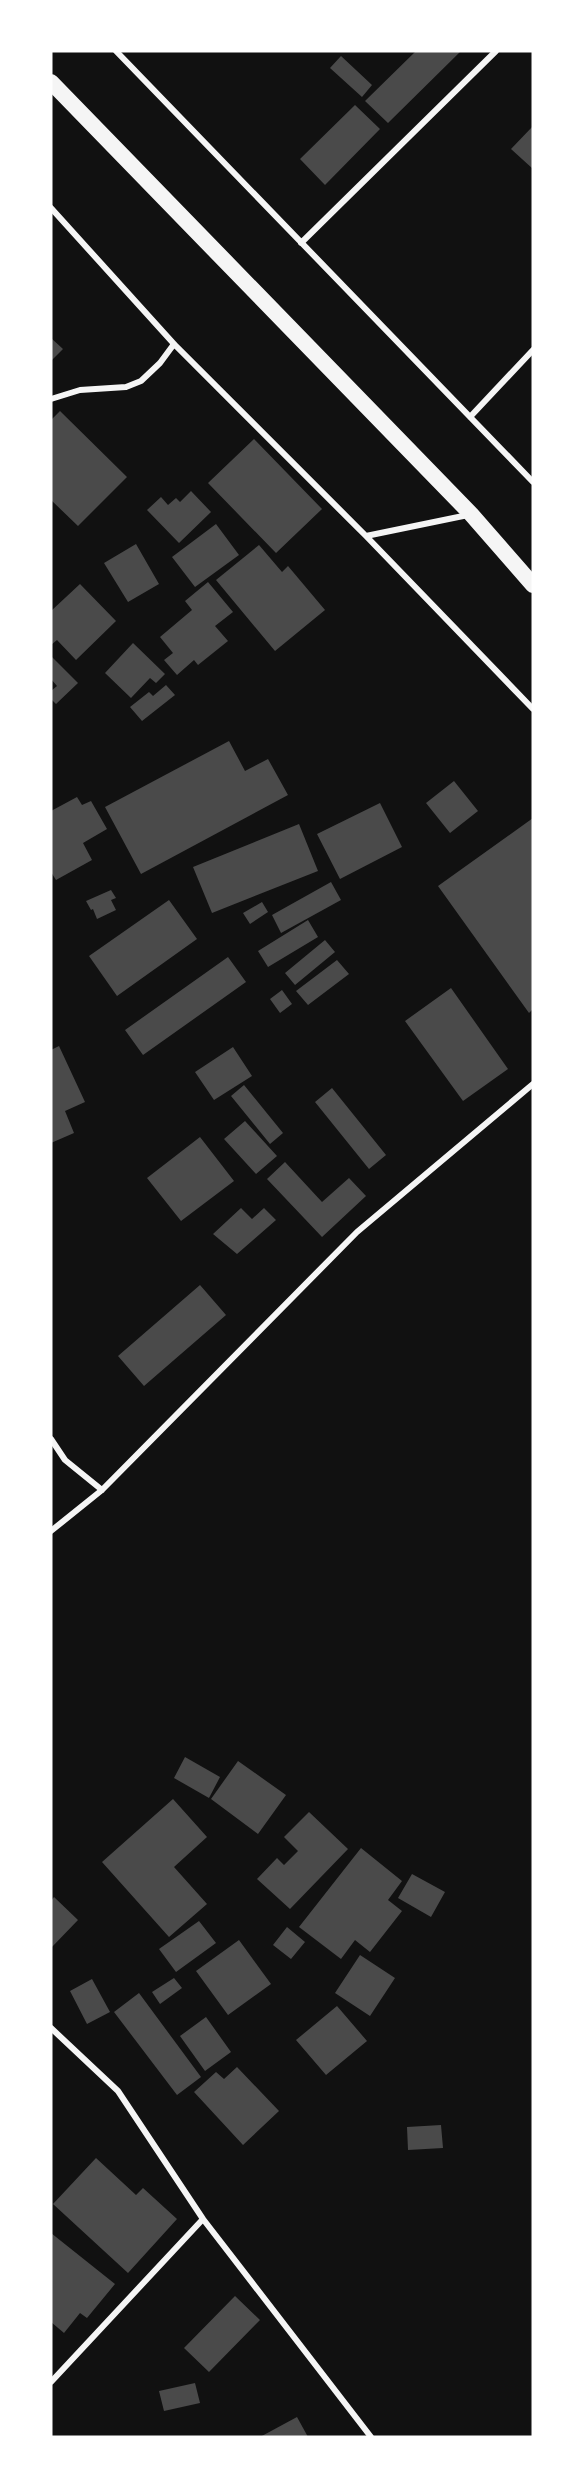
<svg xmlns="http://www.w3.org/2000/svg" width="584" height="2488" font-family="Montserrat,sans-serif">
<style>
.building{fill:#4a4a4a}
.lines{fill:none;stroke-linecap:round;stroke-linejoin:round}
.minor{stroke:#f5f5f5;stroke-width:6}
.trunk{stroke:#f5f5f5;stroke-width:16}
</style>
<rect width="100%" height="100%" fill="#111"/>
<!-- building -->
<path class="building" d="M416,51H461L388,123L365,101Z
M341,56L372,85L362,97L330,68Z
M355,105L380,129L325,185L300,159Z
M533,126V169L511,149Z
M51,338L63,349L51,361Z
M60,411L127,477L78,526L51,500V420Z
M254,439L322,509L276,553L208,483Z
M191,491L211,512L179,543L147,510L161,497L168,505L176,498L180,502Z
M216,524L239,555L195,587L172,557Z
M136,544L159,584L128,602L104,563Z
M259,545L282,572L288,566L325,610L275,651L216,580Z
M208,582L233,612L215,626L228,641L198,665L194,660L177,675L164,660L173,653L160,637L192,610L185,601Z
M80,584L116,621L76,660L57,640L51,645V611Z
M133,643L165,674L156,683L150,678L131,698L105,673Z
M51,656L78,683L56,704L51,699V691L57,686L51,679Z
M166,685L175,695L142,721L130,707L149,692L153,696Z
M229,741L245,771L268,759L288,795L141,874L105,807Z
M454,781L478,811L450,833L426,803Z
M77,797L82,805L91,801L107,829L83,843L92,860L56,880L51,872V811Z
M380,803L402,847L340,879L317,834Z
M533,818V1009L529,1013L438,886Z
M299,824L318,871L212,913L193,867Z
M331,882L341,900L281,933L272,915Z
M111,890L116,898L111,900L116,910L97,919L93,909L91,910L86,901Z
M169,900L197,939L117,996L89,956Z
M262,902L268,912L250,924L243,913Z
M308,920L318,937L268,967L258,951Z
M325,940L335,952L295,985L285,973Z
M228,957L246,982L143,1055L125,1030Z
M337,960L349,974L308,1005L296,991Z
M451,988L508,1069L463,1101L405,1021Z
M282,990L292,1004L280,1013L270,999Z
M59,1046L85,1102L65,1111L74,1133L51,1143V1050Z
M233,1047L252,1076L214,1100L195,1072Z
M244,1085L283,1133L270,1144L231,1096Z
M332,1088L386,1155L369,1169L315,1102Z
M245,1121L277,1156L256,1174L224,1139Z
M200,1137L234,1181L181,1221L147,1178Z
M285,1162L322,1202L349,1178L366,1196L322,1237L267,1179Z
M241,1208L252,1219L264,1208L276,1220L237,1254L213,1234Z
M200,1285L226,1315L144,1386L118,1356Z
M185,1757L220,1777L209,1798L174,1778Z
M238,1761L286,1795L258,1834L211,1799Z
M173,1799L207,1837L174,1867L207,1904L169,1937L102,1862Z
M309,1812L348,1849L290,1909L257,1879L277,1858L284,1865L298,1851L284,1837Z
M361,1848L402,1881L388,1900L402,1911L370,1952L355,1940L341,1959L299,1927Z
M412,1874L445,1892L431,1917L398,1898Z
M54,1897L78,1920L51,1948V1901Z
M199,1921L216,1943L176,1972L159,1949Z
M287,1927L305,1942L291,1959L273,1945Z
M239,1940L271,1984L228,2015L196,1971Z
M360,1955L395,1978L370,2016L335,1993Z
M174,1978L182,1988L160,2004L152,1992Z
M92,1979L110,2012L87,2024L70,1991Z
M139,1993L201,2077L177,2095L114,2012Z
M337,2006L367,2041L326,2075L296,2040Z
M206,2017L231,2052L205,2071L180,2036Z
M237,2067L279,2111L243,2145L194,2092L216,2072L224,2079Z
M441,2125L443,2148L408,2150L407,2127Z
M96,2158L136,2195L143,2188L177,2219L128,2273L53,2204Z
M51,2233L115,2284L87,2318L80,2313L64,2333L51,2322Z
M235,2296L260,2320L209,2372L184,2348Z
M195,2383L200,2403L164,2411L159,2391Z
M297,2417L308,2437H260Z"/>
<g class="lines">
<!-- minor -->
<path class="minor" d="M116,51L533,482
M51,208L174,344L366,536L533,709
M301,243L496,51
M51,399L80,390L126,387L141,381L160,363L174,344
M470,417L533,350
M366,536L468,515
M51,1439L65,1460L102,1490
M51,1531L102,1490L357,1232L533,1084
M51,2028L118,2091L203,2219L371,2437
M51,2382L203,2219"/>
<!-- trunk -->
<path class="trunk" d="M51,82L471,514L533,585"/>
</g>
<!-- border -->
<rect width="584" height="2488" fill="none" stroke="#ffffff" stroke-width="105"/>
</svg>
